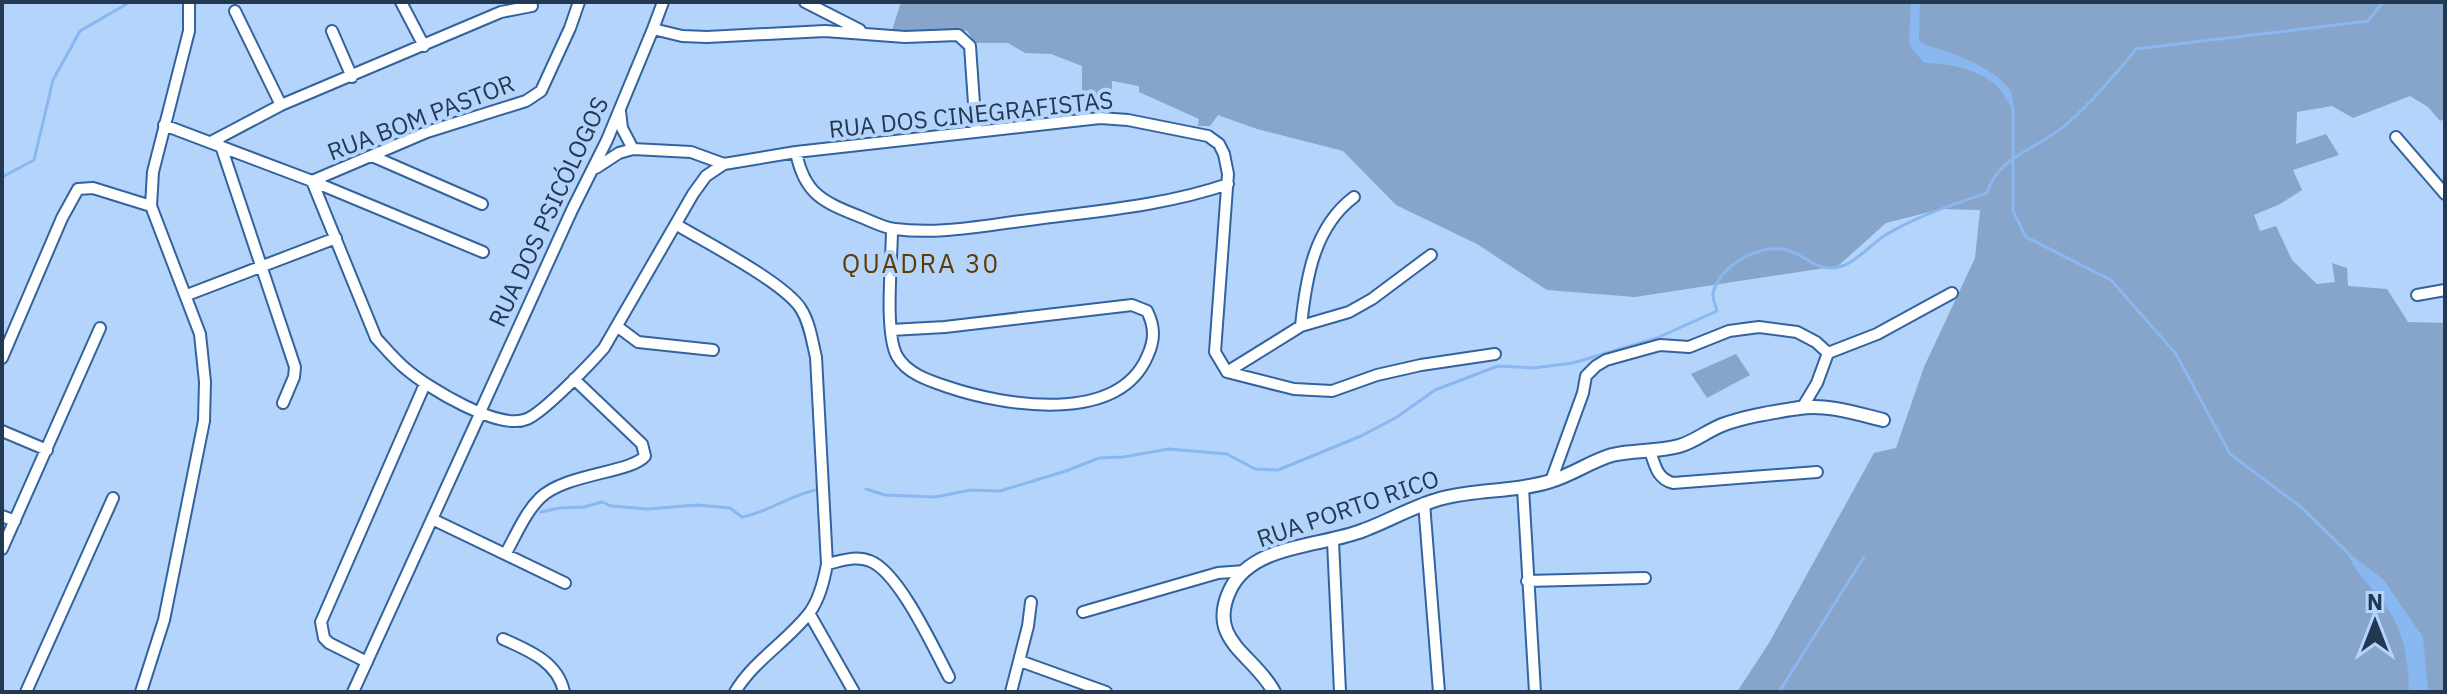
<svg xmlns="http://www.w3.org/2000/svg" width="2447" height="694" font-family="'IBM Plex Sans',sans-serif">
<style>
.green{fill:#87a4ca}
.water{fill:#89b7f0}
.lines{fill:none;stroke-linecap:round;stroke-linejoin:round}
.stream{stroke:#89b7f0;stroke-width:3}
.minor-casing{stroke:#33639d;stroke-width:14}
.tertiary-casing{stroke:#33639d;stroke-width:16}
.minor{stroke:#fff;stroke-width:10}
.tertiary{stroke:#fff;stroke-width:12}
.labels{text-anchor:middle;stroke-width:8;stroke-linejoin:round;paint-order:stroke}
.street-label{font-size:24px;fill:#233852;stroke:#b5d4fb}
.neighbourhood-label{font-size:26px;letter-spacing:2px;fill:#5d3d03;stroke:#b5d4fb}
</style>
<rect width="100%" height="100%" fill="#b5d4fb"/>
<!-- green -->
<path class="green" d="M901,2H2445V118L2440,121L2428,107L2410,96L2353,118L2332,106L2297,112L2296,144L2326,134L2339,155L2293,170L2302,190L2280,204L2254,215L2260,231L2276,226L2292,260L2317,284L2335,282L2332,263L2347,268L2348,286L2387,289L2408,322L2445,323V692H1737L1769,643L1874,453L1896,448L1924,367L1975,258L1980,210L1941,209L1886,223L1838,266L1635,297L1547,290L1477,244L1396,205L1343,151L1257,129L1218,115L1210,126H1198L1199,119L1139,92V86L1112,81V108L1082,109V66L1051,54L1025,53L1008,43H975L967,31L960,30L891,33Z
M1736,354L1750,375L1707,398L1691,374Z"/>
<!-- water -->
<path class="water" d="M1911,2H1920L1919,40L1925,45C1948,50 1995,68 2009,89C2014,95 2013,105 2014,113C2010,106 2006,98 2001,91C1985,70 1949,63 1924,63L1910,46L1909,38Z
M2346,551L2383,579L2423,637L2428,692H2409C2409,661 2403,627 2383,602C2368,583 2357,575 2346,551Z"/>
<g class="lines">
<!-- stream -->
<path class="stream" d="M2013,110V211L2026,237L2111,280L2176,354L2230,454L2301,507L2348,553
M2,177L34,160L53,80L80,31L130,2
M866,489L885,495L935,497L971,490L1000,491L1066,471L1099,458L1123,457L1169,449L1227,454L1255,469L1278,470L1361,436L1397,417L1435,390L1498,366L1533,368L1573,363L1657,338L1717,311C1716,306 1712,298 1713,293C1719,265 1761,243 1787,250C1810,257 1817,275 1845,265C1856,261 1873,243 1884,236C1916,216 1952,205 1987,193C1998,155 2043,147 2069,122C2094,100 2115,75 2136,49L2368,21L2383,2
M541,512L559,508L584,507L602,502L611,506L648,509L697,505L730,508L742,517C768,512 789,496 815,490
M1779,692L1864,557"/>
<defs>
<path id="minor" d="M401,2L424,46
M805,2L860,30
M235,11L281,105
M653,29L663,2
M332,31L352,77
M620,111L622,128L633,149L691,152L724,164
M164,125L312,181L483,252
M2396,137L2445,194
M211,142L281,105L501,12L532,6
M221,146L295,367L294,377L283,403
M796,152C804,194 823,202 861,217C871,221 884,228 895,229C939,235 986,225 1029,220C1096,211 1164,206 1228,184
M372,156L482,204
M596,168L619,153L633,149
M312,181L376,338C386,349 395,360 406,369C428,388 499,431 527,419C544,412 591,363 604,348L693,194L706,176L724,164L796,152L1100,118L1128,120L1208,136L1219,144L1224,154L1228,174L1215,352L1227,372L1294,389L1332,391L1377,375L1421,365L1495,354
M312,181L427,132L526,101L541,91L570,28L579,2
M677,225C707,243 785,283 801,309C810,323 812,341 816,357L827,564C824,580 820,598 810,612C788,641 754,660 735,692
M187,295L336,238
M2417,295L2445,290
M1301,326C1306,278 1314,227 1354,197
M618,327L638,342L713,350
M891,330L945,327L1132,305L1147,311C1155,327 1155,340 1147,357C1117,425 1004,406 948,387C930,381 907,374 897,356C884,332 892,259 892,229
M2,358L62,218L78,189L93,188L151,206
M1227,372L1301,326L1349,312L1372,299L1431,255
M1802,408L1817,383L1828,353L1877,334L1952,293
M480,412L572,210L607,140L653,29L682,36L707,37L825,31L905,37L958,35L970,46L976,132
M2,431L47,450
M1650,451C1655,465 1657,479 1673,483L1817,472
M1551,481L1583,393L1586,376L1596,366L1606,360L1660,345L1689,347L1729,331L1759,327L1797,332L1816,342L1828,353
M1523,488L1535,692
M1424,503L1439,692
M2,516L15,521
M432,519L565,583
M1333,541L1340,692
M2,549L100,328
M506,553C516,535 525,513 540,498C566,473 631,473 645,456L642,444L574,379
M827,564C841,561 856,555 870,561C899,572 934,649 949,677
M1527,581L1645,578
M1083,612L1218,573L1245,571
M809,613L854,692
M503,639C528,650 558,662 564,692
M1020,661L1106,692
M367,662L329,643L324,638L321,622L425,384
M26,692L113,498
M141,692L164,620L204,421L205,382L200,334L151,206L153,172L189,31V2
M353,692L480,414
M1011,692L1028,626L1031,602"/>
<path id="tertiary" d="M1274,692C1254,654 1206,641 1230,590C1252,543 1323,547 1364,530C1391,520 1415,505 1443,498C1478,489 1516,492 1551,481C1572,475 1591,461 1612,455C1634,450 1657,452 1679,446C1694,442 1707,431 1722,425C1746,416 1774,412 1799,408C1828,404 1855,413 1883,420"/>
</defs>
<!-- minor casing -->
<use href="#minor" class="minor-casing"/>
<!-- tertiary casing -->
<use href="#tertiary" class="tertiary-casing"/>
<!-- minor -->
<use href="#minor" class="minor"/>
<!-- tertiary -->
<use href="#tertiary" class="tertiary"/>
</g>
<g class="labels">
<!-- street labels -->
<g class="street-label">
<text transform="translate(971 115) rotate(-6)" y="8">RUA DOS CINEGRAFISTAS</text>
<text transform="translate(421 118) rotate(-21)" y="8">RUA BOM PASTOR</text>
<text transform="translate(549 212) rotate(-65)" y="8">RUA DOS PSICÓLOGOS</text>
<text transform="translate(1348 509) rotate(-19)" y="8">RUA PORTO RICO</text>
</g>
<!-- neighbourhood labels -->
<g class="neighbourhood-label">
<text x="921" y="273">QUADRA 30</text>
</g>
</g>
<!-- border -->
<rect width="2447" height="694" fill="none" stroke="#233852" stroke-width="8"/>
<!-- north arrow -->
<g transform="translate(2375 622)" stroke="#b5d4fb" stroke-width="6" paint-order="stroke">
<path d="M0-6L14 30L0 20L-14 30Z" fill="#233852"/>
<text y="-12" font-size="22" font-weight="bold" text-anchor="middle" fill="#233852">N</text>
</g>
</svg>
